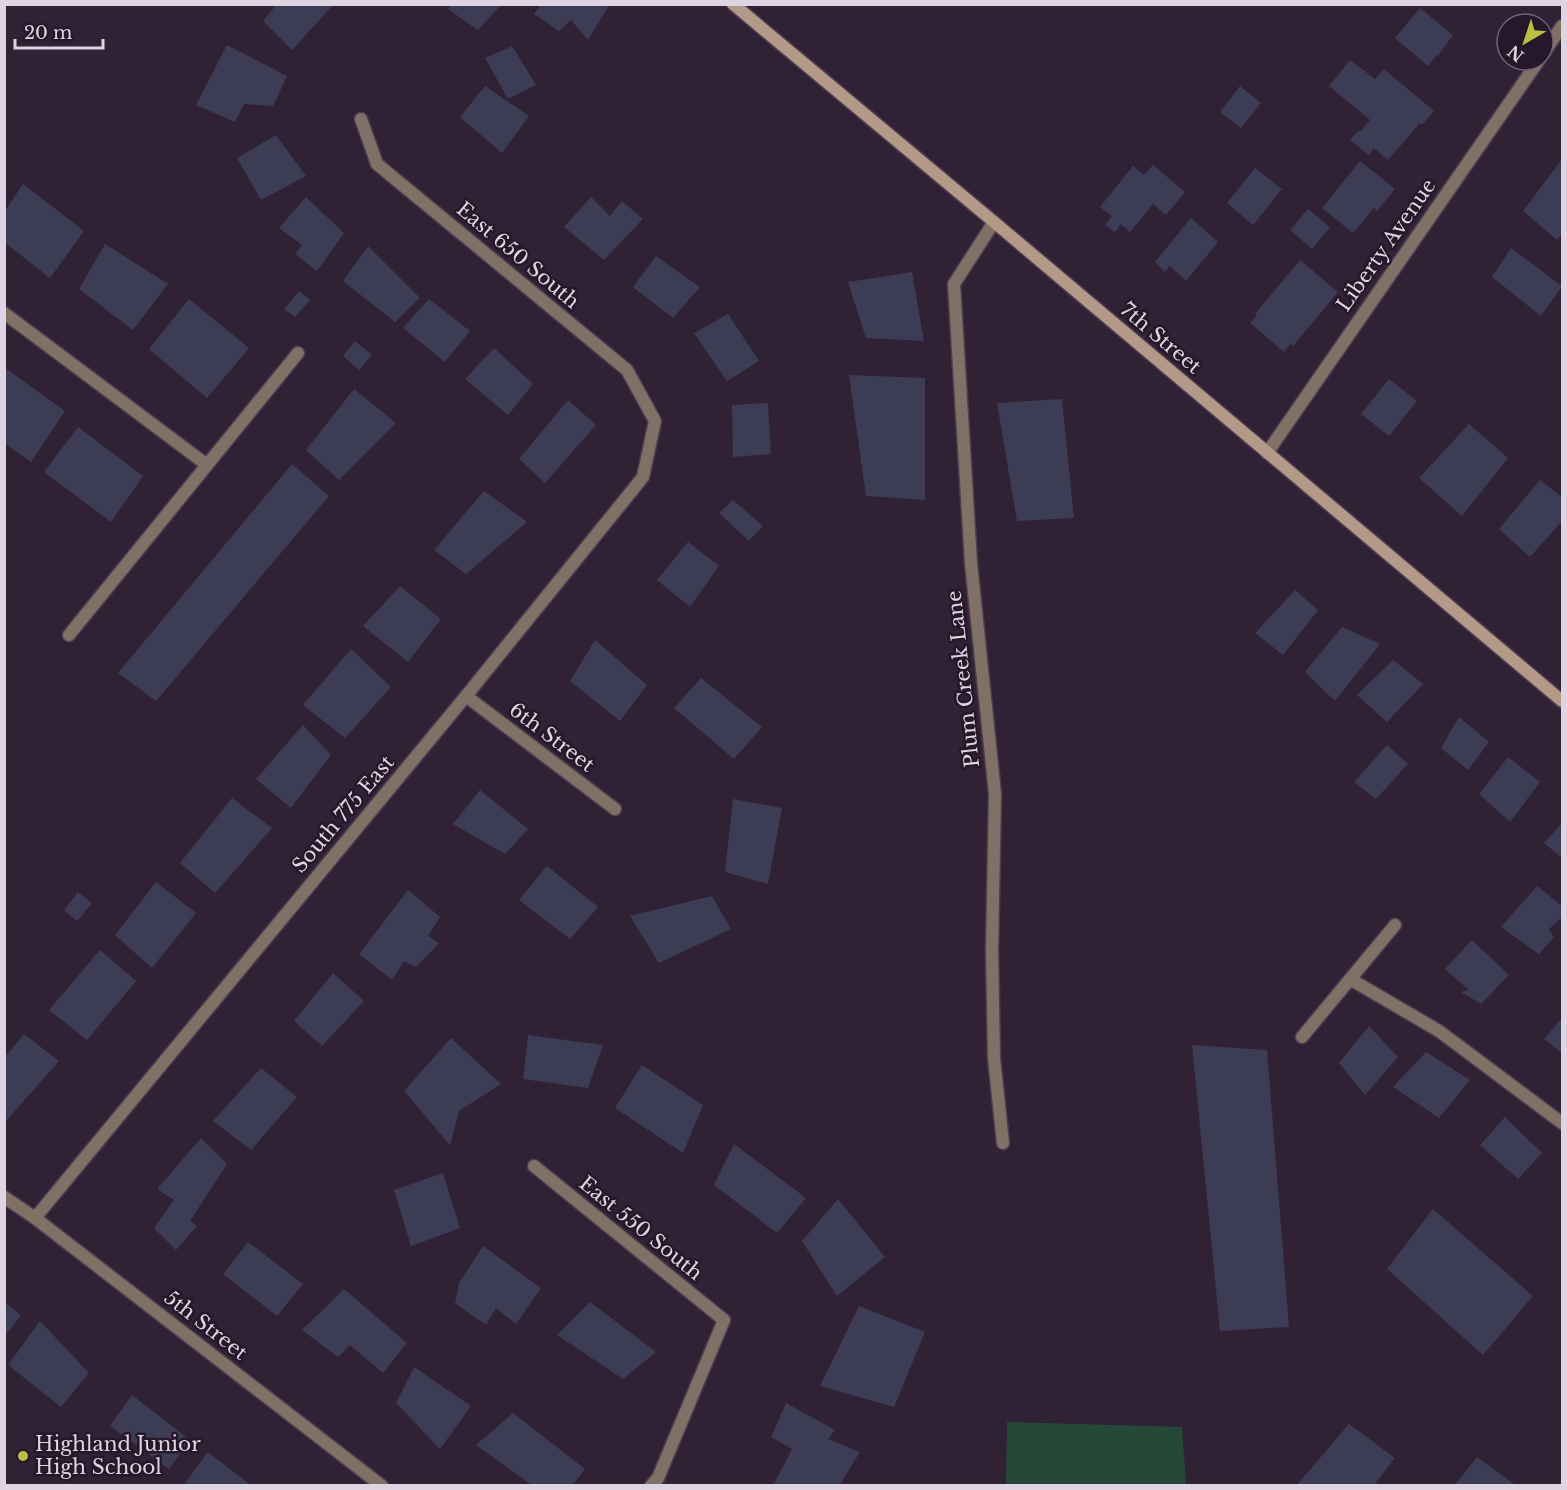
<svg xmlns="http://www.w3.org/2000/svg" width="1567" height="1490" font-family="'Libre Baskerville',serif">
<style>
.green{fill:#264838}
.building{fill:#3c3d55}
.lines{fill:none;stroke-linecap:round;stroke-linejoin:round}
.lane-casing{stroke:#4d3e50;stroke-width:15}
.street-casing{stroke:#4d3e50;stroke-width:15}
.secondary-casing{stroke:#4d3e50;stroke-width:15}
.lane{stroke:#817066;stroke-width:12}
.street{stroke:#817066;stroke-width:12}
.secondary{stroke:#b49989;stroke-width:12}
.poi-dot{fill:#bcbf44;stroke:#27172a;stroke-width:2}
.labels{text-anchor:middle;stroke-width:5;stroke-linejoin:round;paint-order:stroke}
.street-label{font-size:20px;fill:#dfd4e1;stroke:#27172a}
.poi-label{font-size:20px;fill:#dfd4e1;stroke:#27172a;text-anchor:start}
</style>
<rect width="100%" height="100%" fill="#312134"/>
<!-- green -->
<path class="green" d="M1007,1422L1182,1427L1186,1485H1006Z"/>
<!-- building -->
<path class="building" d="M277,4H334L292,50L263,21Z
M452,4H502L478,30L448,9Z
M541,4H605L608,7L588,40L571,20L559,31L534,14Z
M1420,8L1453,35L1438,56L1437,55L1428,66L1395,38Z
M227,45L287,76L273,106L244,104L235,122L196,105Z
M512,46L536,85L508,99L485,58Z
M1350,60L1375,79L1384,69L1434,111L1422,125L1420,123L1388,160L1374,148L1369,155L1350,140L1358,131L1360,132L1370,120L1329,86Z
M485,86L529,116L502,153L460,117Z
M1240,86L1261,103L1241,128L1220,112Z
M276,135L306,176L261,200L237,158Z
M1562,159V234L1557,240L1523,211Z
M1360,161L1395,189L1377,211L1374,208L1353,233L1322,208Z
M1153,165L1185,192L1166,215L1153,204L1130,232L1121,224L1115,232L1105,225L1112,216L1100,207L1133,166L1144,175Z
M1255,168L1282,189L1253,225L1227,203Z
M23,184L84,231L50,278L4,242V212Z
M306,197L344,233L317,271L295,254L302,245L279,228Z
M591,197L610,216L622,201L643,219L604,260L564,227Z
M1308,209L1330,227L1312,249L1290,230Z
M1191,218L1218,242L1186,281L1170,266L1165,272L1155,262Z
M105,244L168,284L133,330L79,289Z
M368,246L420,298L395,322L343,281Z
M1511,248L1562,286L1541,316L1492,277Z
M656,256L700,287L673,318L633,287Z
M1300,260L1338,292L1293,346L1290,344L1284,352L1250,323L1257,316L1255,314Z
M912,272L924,341L866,338L848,282Z
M299,291L310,300L295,317L284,309Z
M189,299L249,348L207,398L149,349Z
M429,299L470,331L445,362L403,328Z
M728,314L759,361L727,381L694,333Z
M355,341L372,355L359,370L343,356Z
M494,348L533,384L508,415L465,379Z
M4,367L65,411L31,462L4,443Z
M849,375L925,378V500L866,496Z
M1389,379L1417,401L1389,436L1361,414Z
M354,389L396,423L339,480L306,450Z
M1062,399L1074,518L1017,521L997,403Z
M568,400L596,425L545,483L519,459Z
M768,403L771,454L733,457L732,405Z
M1469,424L1508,458L1462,516L1419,478Z
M78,427L143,476L111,522L44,472Z
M292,464L329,496L156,701L118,673Z
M1540,480L1562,497V521L1530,557L1499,529Z
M484,491L527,522L466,574L434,550Z
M733,500L763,526L749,541L719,513Z
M688,542L719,566L690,607L657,580Z
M400,586L441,619L408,662L363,626Z
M1295,590L1318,610L1283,655L1255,633Z
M1342,627L1380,644L1335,701L1305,672Z
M595,640L647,685L620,721L570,681Z
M351,649L391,687L345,738L303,705Z
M1393,660L1423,684L1387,722L1357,695Z
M701,678L762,727L734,759L674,708Z
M1459,717L1489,742L1468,770L1441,748Z
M303,725L331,755L291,808L256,779Z
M1387,745L1408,764L1376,799L1354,782Z
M1508,757L1540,782L1510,822L1479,794Z
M480,790L528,829L505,854L453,824Z
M232,798L272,828L215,893L180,863Z
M733,799L782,808L768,884L725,872Z
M1562,823V858L1544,843Z
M547,866L598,907L570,939L519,900Z
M156,882L196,913L152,968L115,935Z
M1537,886L1562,906V917L1549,929L1554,937L1539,954L1501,927Z
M408,890L440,917L428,936L439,943L416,967L404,961L392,980L359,954Z
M78,892L92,903L77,921L64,910Z
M712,896L731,929L659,963L630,916Z
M1472,940L1509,975L1481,1004L1461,992L1469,990L1445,969Z
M100,950L136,981L87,1040L49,1010Z
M333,973L364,1001L322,1046L294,1021Z
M1562,1018V1053L1544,1039Z
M1369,1026L1398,1057L1365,1095L1339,1063Z
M24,1034L59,1061L6,1121L4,1120V1058Z
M528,1035L603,1045L588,1088L523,1079Z
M451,1038L501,1084L459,1111L450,1145L404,1091Z
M1192,1045L1267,1050L1289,1327L1220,1331Z
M1426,1052L1470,1080L1439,1118L1393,1087Z
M642,1065L703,1105L683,1153L615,1108Z
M261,1068L297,1097L251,1150L213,1121Z
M1505,1117L1542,1153L1518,1179L1480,1145Z
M201,1138L227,1164L190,1221L197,1226L176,1250L154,1228L174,1200L157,1189Z
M734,1144L806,1198L777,1233L714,1185Z
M443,1173L460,1228L411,1246L394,1190Z
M838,1199L885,1257L837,1296L802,1241Z
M1433,1209L1533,1296L1483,1355L1387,1269Z
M248,1242L303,1284L277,1316L223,1274Z
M483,1246L541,1288L516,1324L496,1308L486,1325L455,1303L459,1283Z
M344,1289L407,1343L383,1373L350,1345L338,1357L302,1330Z
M4,1302L21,1315L4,1337Z
M590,1302L656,1352L623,1379L557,1335Z
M859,1306L925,1332L894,1407L820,1386Z
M40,1321L89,1373L61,1407L8,1365Z
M414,1367L471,1406L440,1449L396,1403Z
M132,1395L190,1440L169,1469L110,1426Z
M786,1403L835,1430L828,1439L860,1452L839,1486H773L792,1449L771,1437Z
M513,1413L585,1469L572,1486H533L476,1445Z
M1349,1424L1395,1458L1373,1486H1296Z
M208,1452L252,1486H188L185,1483Z
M1477,1457L1517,1486H1454Z"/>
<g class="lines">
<defs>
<path id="lane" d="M4,313L207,465
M69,635L298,353
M1350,979L1439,1031L1562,1123V1122
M1302,1037L1395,925"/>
<path id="street" d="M1543,54L1562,26
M994,222L954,284L971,563L995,794L992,951L994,1058L1003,1143
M1267,453L1539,60
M466,696L615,809
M534,1166L724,1320L658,1478L651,1486
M4,1197L35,1218L382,1486
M35,1218L466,696L643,477L655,421L627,370L377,164L361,119"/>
<path id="secondary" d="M733,4L994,222L1562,701"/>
</defs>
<!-- lane casing -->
<use href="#lane" class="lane-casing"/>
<!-- street casing -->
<use href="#street" class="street-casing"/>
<!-- secondary casing -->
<use href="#secondary" class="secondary-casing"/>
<!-- lane -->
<use href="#lane" class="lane"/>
<!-- street -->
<use href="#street" class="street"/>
<!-- secondary -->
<use href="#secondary" class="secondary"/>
</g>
<!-- markers -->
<circle class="poi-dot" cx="23" cy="1456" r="6"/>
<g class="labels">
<!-- street labels -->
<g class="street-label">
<text transform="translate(1386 245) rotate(-55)" y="7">Liberty Avenue</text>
<text transform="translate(518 255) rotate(40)" y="7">East 650 South</text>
<text transform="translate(1161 338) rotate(40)" y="7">7th Street</text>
<text transform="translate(963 679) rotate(-96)" y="7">Plum Creek Lane</text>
<text transform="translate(552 737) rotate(37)" y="7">6th Street</text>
<text transform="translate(343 814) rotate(-50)" y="7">South 775 East</text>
<text transform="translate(641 1228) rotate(39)" y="7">East 550 South</text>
<text transform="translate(206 1325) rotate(38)" y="7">5th Street</text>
</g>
<!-- poi labels -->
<g class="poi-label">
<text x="35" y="1451">Highland Junior<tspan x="35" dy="23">High School</tspan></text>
</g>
</g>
<!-- border -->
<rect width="1567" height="1490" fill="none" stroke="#dfd4e1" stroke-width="12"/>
<!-- north arrow -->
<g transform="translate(1525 42) rotate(219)"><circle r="28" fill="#27172a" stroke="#716373" stroke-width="1.5"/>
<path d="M0-4.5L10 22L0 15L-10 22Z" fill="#bcbf44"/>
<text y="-9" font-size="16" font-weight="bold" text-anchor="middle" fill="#dfd4e1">N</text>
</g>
<!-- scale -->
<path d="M15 39v9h88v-9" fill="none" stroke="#dfd4e1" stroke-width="3"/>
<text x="24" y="39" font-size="18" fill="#dfd4e1" stroke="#27172a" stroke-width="4.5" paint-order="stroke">20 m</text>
</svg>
